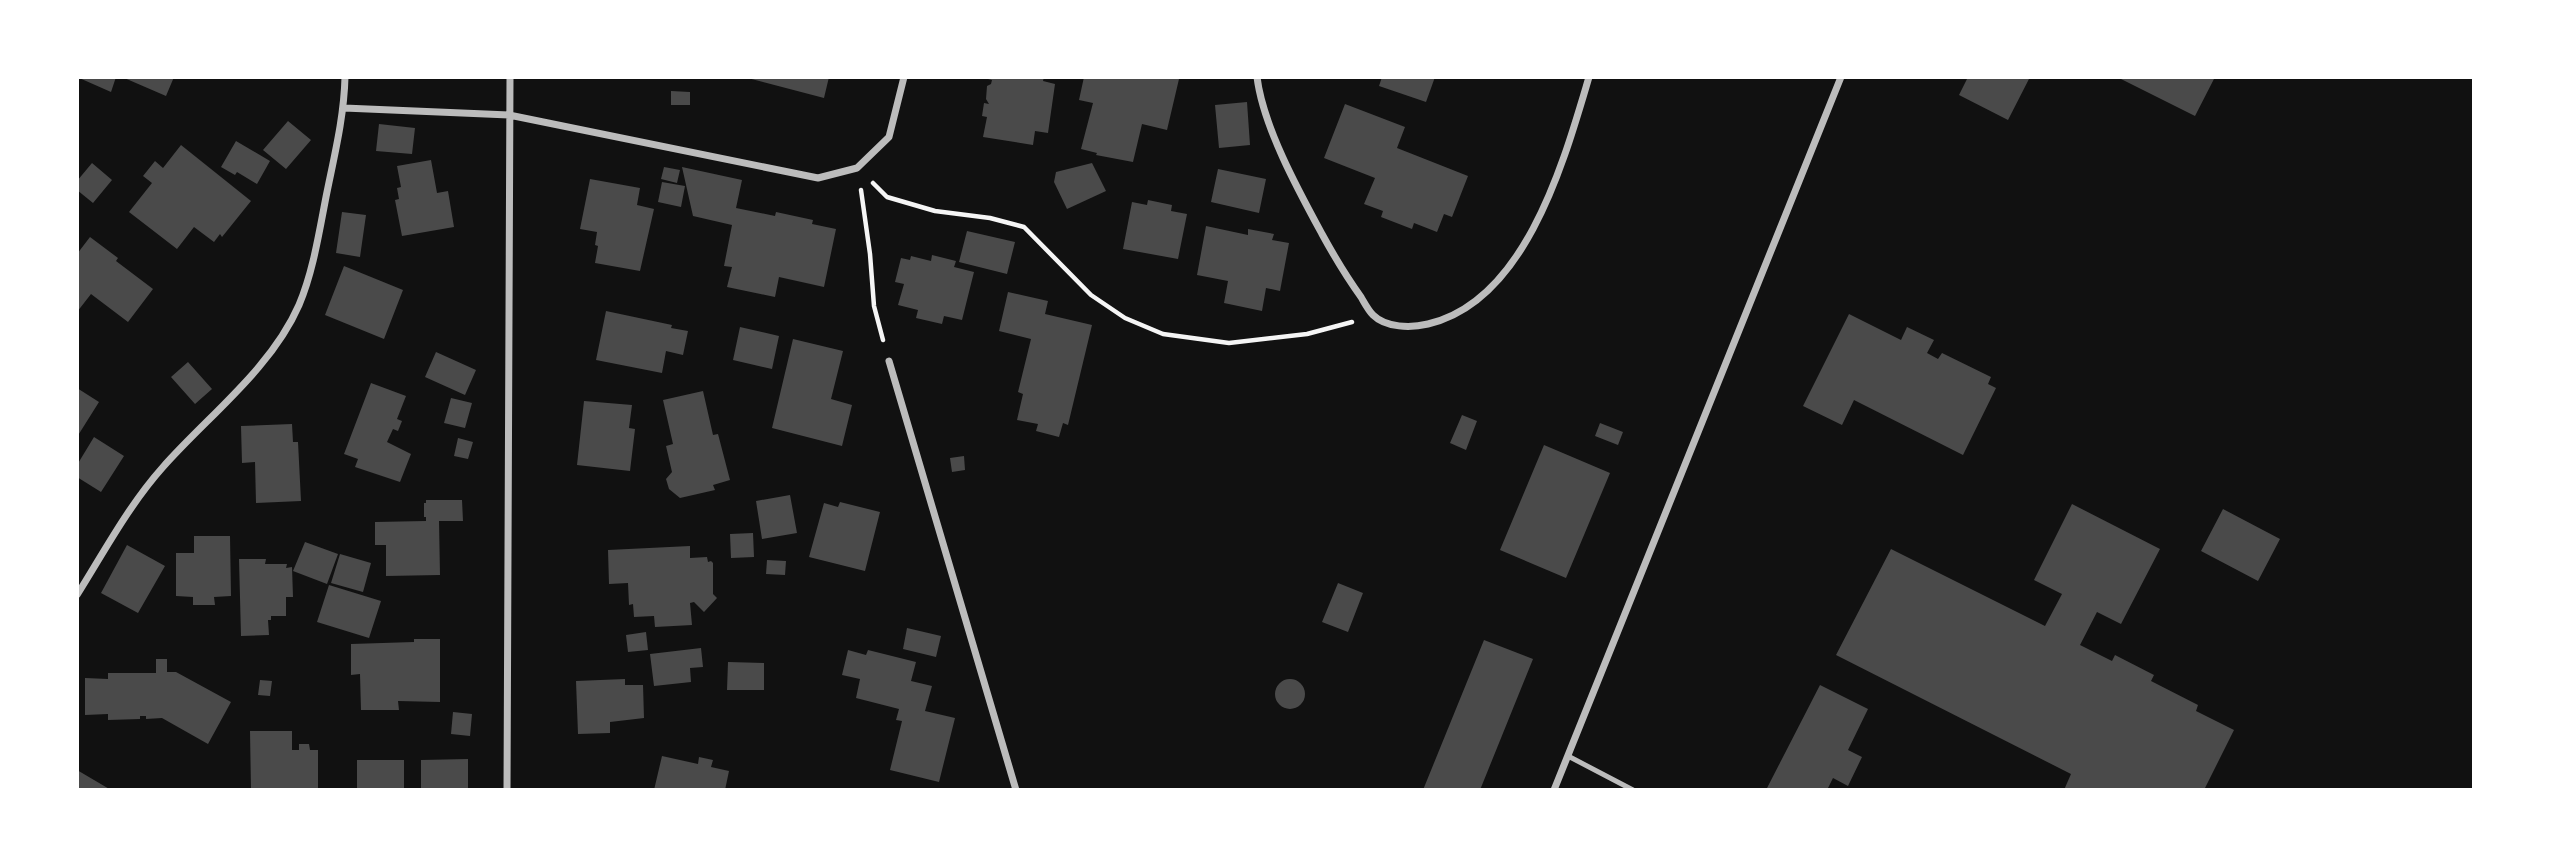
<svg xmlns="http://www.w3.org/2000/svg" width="2551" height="867" font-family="'Noto Sans',sans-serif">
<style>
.building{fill:#4a4a4a}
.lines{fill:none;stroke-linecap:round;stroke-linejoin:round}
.path{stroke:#f5f5f5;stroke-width:4.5}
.service{stroke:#bcbcbc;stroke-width:5}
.minor{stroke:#bcbcbc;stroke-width:7}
</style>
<rect width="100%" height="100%" fill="#111"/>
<!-- building -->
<path class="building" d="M77,77H116L111,92Z
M122,77H174L166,96Z
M744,77H829L824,98Z
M980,77H1044L1043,81L1055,84L1048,133L1035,131L1033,145L983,137L987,117L982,116L984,103L989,104L986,99L987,86L991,84L992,80Z
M1084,77H1171L1179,79L1167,130L1142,124L1133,162L1096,155L1097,153L1081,149L1093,103L1079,100Z
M1382,77H1435L1426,102L1379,86Z
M1968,77H2030L2008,120L1959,95Z
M2117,77H2215L2195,116Z
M671,91L690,92V105H671Z
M1247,102L1250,145L1219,148L1215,105Z
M1345,104L1405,127L1397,148L1468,176L1452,217L1444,214L1437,232L1414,223L1412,229L1381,217L1383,211L1364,204L1375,178L1324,158Z
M288,121L311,140L286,169L263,150Z
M379,124L415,128L412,154L376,151Z
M236,141L270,161L257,184L237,172L235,175L221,167Z
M181,145L251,201L222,237L220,234L214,242L194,227L177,249L129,212L152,183L143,176L155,161L163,168Z
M431,160L437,193L448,191L454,227L402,236L395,200L399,199L397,188L401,187L397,166Z
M92,163L112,180L93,203L77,190V181Z
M1092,163L1106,191L1067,209L1054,182L1056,172Z
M664,167L680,170L677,183L661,179Z
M682,167L742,180L736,208L775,216L776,212L813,220L812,224L836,229L824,287L779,277L775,297L727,287L732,267L724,266L732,225L693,216Z
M1218,169L1266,179L1259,213L1211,202Z
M590,179L640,188L637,205L654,209L640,271L595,263L598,246L595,245L597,232L580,229Z
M662,182L685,186L681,207L658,202Z
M1148,200L1172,205L1171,211L1187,214L1178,259L1123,249L1132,202L1147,205Z
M342,212L366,215L360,257L336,253Z
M1206,226L1248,235V229L1274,234L1272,240L1289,243L1280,291L1266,288L1262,311L1224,303L1228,281L1197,275Z
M967,231L1015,242L1007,274L959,262Z
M90,237L118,258L116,261L153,289L128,322L91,294L77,312V254Z
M932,255L956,261L954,267L974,272L962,320L944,316L942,324L916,318L918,310L898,305L904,284L895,282L901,258L910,260L911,256L931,261Z
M344,266L403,290L384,339L325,315Z
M1008,292L1048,301L1045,314L1092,325L1068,425L1063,423L1059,437L1036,431L1038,424L1017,420L1023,394L1018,392L1031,339L999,331Z
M606,311L672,325L671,328L688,331L683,355L666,351L662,373L596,360Z
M1849,314L1901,340L1907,327L1934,340L1927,353L1938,359L1942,353L1991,377L1988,384L1996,388L1963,455L1854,400L1842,425L1803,406Z
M740,327L779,336L772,369L733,360Z
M793,339L843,351L831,399L852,405L842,446L772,428Z
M436,352L476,370L465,395L425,377Z
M188,362L212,389L195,404L171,377Z
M371,383L406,396L397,419L402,421L398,431L393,429L387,442L411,454L400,482L355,467L358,459L344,454Z
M77,388L99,402L77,437Z
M703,391L713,435L718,434L730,480L713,485L715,490L680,498L669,489L666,479L672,472L666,446L673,444L663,400Z
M451,398L472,403L465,428L444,423Z
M584,401L632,405L629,428L635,429L630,471L577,465Z
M1462,415L1477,421L1466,450L1450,443Z
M1600,423L1623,432L1618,445L1595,436Z
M292,424L293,442H298L301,501L256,503L255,462L242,463L241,426Z
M94,437L124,456L101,492L77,477V465Z
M458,438L473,442L468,459L454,456Z
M1544,445L1610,473L1566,578L1500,550Z
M964,456L965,470L952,472L950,458Z
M790,495L797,533L762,539L756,501Z
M426,500H462L463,521H439L440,575L386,576V545H375V522L426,521V517H424V503H426Z
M840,502L880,512L865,571L809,557L824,503L838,507Z
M2072,504L2160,549L2121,624L2097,612L2080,645L2112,661L2115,655L2154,675L2151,681L2198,705L2196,711L2234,730L2204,790H2064L2071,774L1836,655L1891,549L2045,626L2062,594L2034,580Z
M2223,509L2280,539L2258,581L2201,551Z
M753,533L754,557L731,558L730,534Z
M194,536H230L231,596L214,597L215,605H193V597L176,596V553H194Z
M305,542L338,554L327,584L293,571Z
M127,545L165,566L138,613L101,593Z
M690,546V558L707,557L708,562L711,561L713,563V594L717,598L704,612L694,602L690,603L692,625L655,627L654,616L634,617L633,604L629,605L628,583L609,584L608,550Z
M340,554L371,563L363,592L331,583Z
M239,559H266L265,564H287L286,568L292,567L293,597H286V616H271V620H268L269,635L241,636Z
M767,560L786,561L785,575L766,574Z
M1338,583L1363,593L1348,632L1322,622Z
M329,585L381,601L369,638L317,622Z
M907,628L941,636L936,657L903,649Z
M646,632L648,650L628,652L626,635Z
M414,639H440V702L398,701L399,710H361L360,674L351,675V644L414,642Z
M1484,640L1533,659L1480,790H1423Z
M701,648L703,667L690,668L691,682L654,686L650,654Z
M848,650L866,655L868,650L916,662L911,681L932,686L925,711L955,718L939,782L890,770L902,721L896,720L899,709L856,698L860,679L842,675Z
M156,659H167V672H176L231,702L208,744L162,718L146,719V716H140V719L108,720V714L85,715V678L108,679V673H156Z
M728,662L764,663V690H727Z
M625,679V685H643L644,718L610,722V733L578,734L576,681Z
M1275 694a15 15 0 1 1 30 0a15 15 0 1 1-30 0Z
M260,680L272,681L270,696L258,695Z
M1820,685L1868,709L1848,750L1862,757L1848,786L1833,778L1827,790H1766Z
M453,712L472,714L470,736L451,734Z
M250,731H292V750H299V744H309L310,750H318V790H251Z
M662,756L698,764L699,757L713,760L711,767L729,771L725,790H654Z
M468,759V790H421V760Z
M357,760H404V790H357Z
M77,770L111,790H77Z"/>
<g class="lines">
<!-- path -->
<path class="path" d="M873,183L887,197L935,211L990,218L1024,227L1091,295L1125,318L1163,334L1229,343L1307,334L1352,322
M861,190L870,254L874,306L883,340"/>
<!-- service -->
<path class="service" d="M1568,756L1633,790"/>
<!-- minor -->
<path class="minor" d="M1257,77C1263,126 1298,190 1322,234C1334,256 1346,276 1361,297C1364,302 1368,310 1373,315C1386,328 1411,328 1428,324C1526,301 1564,161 1589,77
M344,108L509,115L818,178L857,168L889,137L904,77
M889,361L1016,790
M77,595C104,552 129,505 163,467C208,416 271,369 299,305C313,272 319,233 326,197C334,157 344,118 345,77
M507,790L510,77
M1554,790L1841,77"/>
</g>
<!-- border -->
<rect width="2551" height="867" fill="none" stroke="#ffffff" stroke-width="158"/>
</svg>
